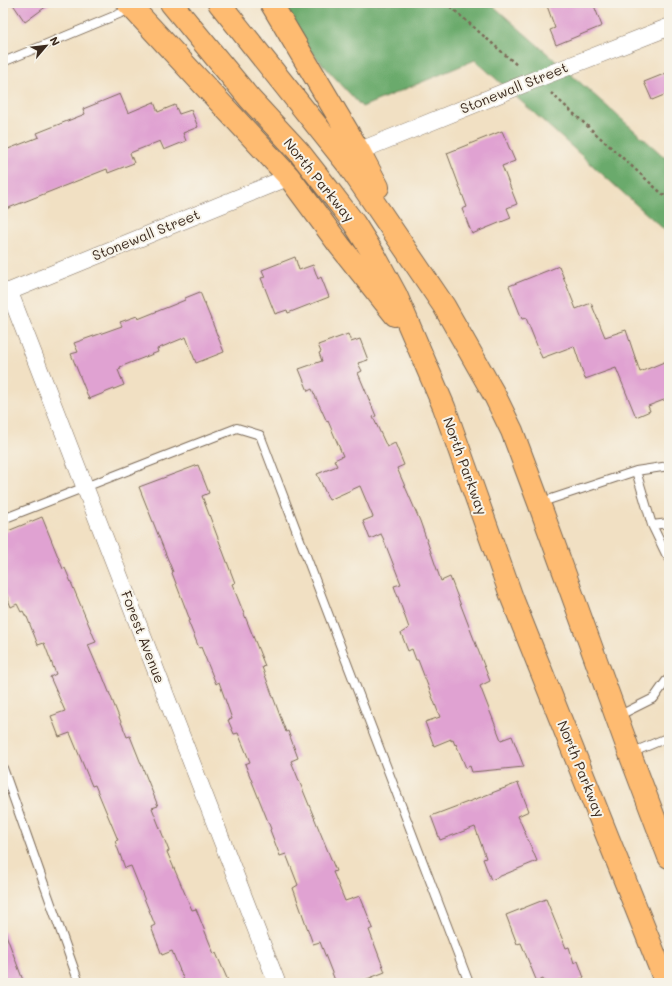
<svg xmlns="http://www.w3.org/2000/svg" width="672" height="986" font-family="Mali,sans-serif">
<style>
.forest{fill:#6baa6c;stroke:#536a45}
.building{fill:#e0a2d2}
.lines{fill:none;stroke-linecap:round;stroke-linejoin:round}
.lane-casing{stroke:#7b6a58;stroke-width:10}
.street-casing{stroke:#7b6a58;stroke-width:18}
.primary-casing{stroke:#7b6a58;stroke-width:24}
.path{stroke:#7b6a58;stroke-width:2.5;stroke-dasharray:3 3;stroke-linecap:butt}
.lane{stroke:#fff;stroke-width:8}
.street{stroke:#fff;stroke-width:17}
.primary{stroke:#febb71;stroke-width:22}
.labels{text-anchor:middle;stroke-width:4;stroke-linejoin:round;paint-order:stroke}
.street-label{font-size:14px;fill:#3b2a1e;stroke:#f7f3e8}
</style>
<rect width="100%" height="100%" fill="#f7f3e8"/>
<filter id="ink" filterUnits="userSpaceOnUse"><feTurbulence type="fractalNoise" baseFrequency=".025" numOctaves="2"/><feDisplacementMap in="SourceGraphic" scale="8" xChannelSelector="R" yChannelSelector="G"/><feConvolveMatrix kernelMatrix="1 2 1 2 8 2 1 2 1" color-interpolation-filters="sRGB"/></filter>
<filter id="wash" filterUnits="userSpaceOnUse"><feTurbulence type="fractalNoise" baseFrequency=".012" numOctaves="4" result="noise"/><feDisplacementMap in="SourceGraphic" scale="16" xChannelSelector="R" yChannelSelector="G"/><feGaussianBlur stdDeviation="0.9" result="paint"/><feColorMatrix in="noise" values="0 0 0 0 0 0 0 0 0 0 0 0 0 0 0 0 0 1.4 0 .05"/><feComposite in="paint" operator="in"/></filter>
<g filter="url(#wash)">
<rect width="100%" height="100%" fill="#f1e0c3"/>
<!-- forest -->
<path class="forest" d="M266,3H490L669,161V234L475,60L362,107Z"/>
<g id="blocks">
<!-- building -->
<path class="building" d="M12,3H51L25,22Z
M546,3H593L602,26L556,45L550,30L555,28Z
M669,72V93L652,100L644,82Z
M120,94L128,113L154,102L158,112L175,105L179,114L191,110L198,127L183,133L186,141L164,150L160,141L130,153L134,163L108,173L107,169L6,209L3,201V151L39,137L37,133L85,114L83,109Z
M502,131L515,161L502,166L517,204L507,208L511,218L472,234L462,209L467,207L447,153Z
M295,257L299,270L313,265L318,279L321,277L329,297L288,313L287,310L275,314L261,278L265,277L262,270Z
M559,266L576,309L591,303L605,337L626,330L640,372L669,360V398L648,406L650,411L636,417L616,368L585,379L574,346L542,358L526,318L522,319L509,286Z
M200,292L224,352L196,363L186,337L157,349L158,352L120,367L121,369L118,370L124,385L89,399L71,354L78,352L74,343L122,326L120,322L137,316L138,319L173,305L185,300V298Z
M348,334L351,342L360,339L368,360L358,363L362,371L358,373L376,416L373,417L387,447L395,443L404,465L397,468L420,521L441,581L450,577L490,681L480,686L501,740L512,736L524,767L472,772L470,766L466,768L456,744L455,745L453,740L451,741V739L434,746L425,722L440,717L418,660H416L412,649L408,651L401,633L409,628L394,586L401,584L383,538L381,534L370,539L363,521L373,517L360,486L329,500L317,474L337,466L334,460L343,456L328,421L327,422L312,389L308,391L299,369L322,361L319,353L321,352L318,345Z
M198,465L209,493L202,496L235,583L232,584L265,666L262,667L286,732L288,731L298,758L291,761L336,871L333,872L345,901L360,896L373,928L369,930L385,972L357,983H336L320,942L313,944L293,888L298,885L286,854L280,856L270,830L271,829L245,764L250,762L238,733L234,734L228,720L232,719L219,682L216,684L201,647L199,648L188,621L190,620L172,573L173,572L139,487Z
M42,517L63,569L65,568L96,642L88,645L100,673L101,672L127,737L130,736L158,806L152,808L169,851L167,852L192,910L196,909L214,954L216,953L229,983H185L172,951L162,955L151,927L155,925L131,866L125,868L115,841L118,840L95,785L92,786L70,733L59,737L51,716L65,711L50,677L56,674L44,643L38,645L27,617H26L23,611L21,612L17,604L11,607L3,587V533Z
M518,783L529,811L518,816L537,861L491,880L483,859L486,858L475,827L440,840L431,816Z
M546,899L566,948L569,947L574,963L578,961L584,978L580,979L582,983H545L543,979L537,982L521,943L517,944L506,915Z
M3,932H5L24,983H3Z"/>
</g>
</g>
<g filter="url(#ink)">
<use href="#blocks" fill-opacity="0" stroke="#7b6a58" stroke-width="1"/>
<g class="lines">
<defs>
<path id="lane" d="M3,62L131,9
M636,471L652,525
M539,503L636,471L669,466
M3,519L237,428L260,435L469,983
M669,523L652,525L666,554L669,558
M618,716L654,698L666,681L669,679
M631,753L669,737
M3,768L79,983"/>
<path id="street" d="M359,151L534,80L669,27
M9,291L277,983
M3,294L289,177"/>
<path id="primary" d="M128,3L289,177L340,246L395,315
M171,3L250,99L299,152L328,189L354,223L376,258L396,295L444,407L512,598L666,983
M219,3L349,166L444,306L495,396L512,431L539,503L630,754L669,857
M271,3L359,151L378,187"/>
</defs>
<!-- lane casing -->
<use href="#lane" class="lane-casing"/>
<!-- street casing -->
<use href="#street" class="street-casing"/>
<!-- primary casing -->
<use href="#primary" class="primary-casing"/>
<!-- path -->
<path class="path" d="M446,3L518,66
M551,93L669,200"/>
<!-- lane -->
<use href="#lane" class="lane"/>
<!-- street -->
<use href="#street" class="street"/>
<!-- primary -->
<use href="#primary" class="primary"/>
</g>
</g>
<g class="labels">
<!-- street labels -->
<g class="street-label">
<text transform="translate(514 88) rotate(-22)" y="5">Stonewall Street</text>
<text transform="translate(319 180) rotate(51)" y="5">North Parkway</text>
<text transform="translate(146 235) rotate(-22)" y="5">Stonewall Street</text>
<text transform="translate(465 466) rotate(70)" y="5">North Parkway</text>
<text transform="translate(143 637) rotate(69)" y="5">Forest Avenue</text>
<text transform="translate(581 769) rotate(68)" y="5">North Parkway</text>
</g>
</g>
<!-- margin -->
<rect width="672" height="986" fill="none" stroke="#f7f3e8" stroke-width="16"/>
<!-- north arrow -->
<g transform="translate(46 46) rotate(62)" stroke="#f7f3e8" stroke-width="3" paint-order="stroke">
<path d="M0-3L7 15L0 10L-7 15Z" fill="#3b2a1e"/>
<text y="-6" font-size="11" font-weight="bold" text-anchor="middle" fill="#3b2a1e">N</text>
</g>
</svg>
